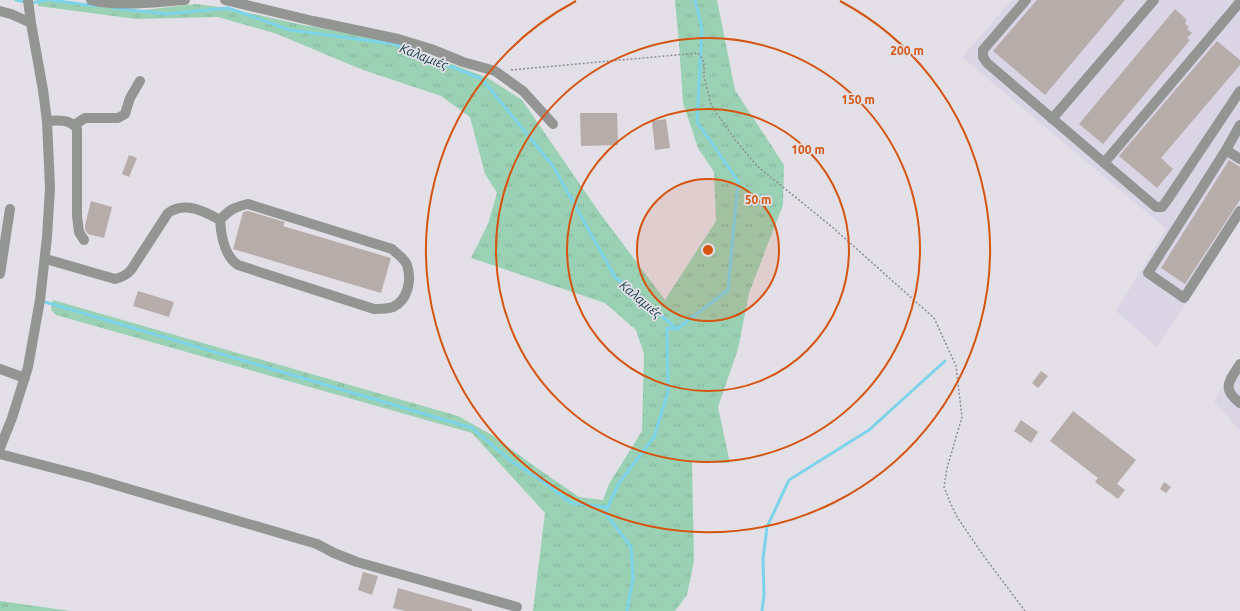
<svg xmlns="http://www.w3.org/2000/svg" width="1240" height="611" font-family="Ubuntu,sans-serif">
<style>
.built{fill:#dad5e5}
.grass{fill:url(#grass-tufts)}
.lines{fill:none;stroke-linecap:round;stroke-linejoin:round}
.stream{stroke:#7dd3e9;stroke-width:3}
.building{fill:#b6aca9}
.path{stroke:#8e8c92;stroke-width:1.5;stroke-dasharray:2 2;stroke-linecap:butt}
.minor{stroke:#929592;stroke-width:10}
.ring{fill:none;stroke:#d5540f;stroke-width:2}
.labels{text-anchor:middle;stroke-width:3.5;stroke-linejoin:round;paint-order:stroke}
.water-label{font-size:13px;font-style:italic;fill:#18404a;stroke:#e2dfe7}
.centre{fill:#d5540f;stroke:#e2dfe7;stroke-width:2}
.ring-label{font-size:12px;text-anchor:middle;font-weight:bold;fill:#d5540f;stroke:#e2dfe7;stroke-width:3.5;stroke-linejoin:round;paint-order:stroke}
</style>
<defs>
<pattern id="grass-tufts" width="24" height="20" patternUnits="userSpaceOnUse"><rect width="24" height="20" fill="#9ad1b4"/><path d="M3 7l-1-3M5 7V3M7 7l1-3M15 17l-1-3M17 17v-4M19 17l1-3" fill="none" stroke="#85b39b"/></pattern>
</defs>
<rect width="100%" height="100%" fill="#e2dfe7"/>
<!-- built -->
<path class="built" d="M1012,0H1240V222L1157,347L1116,311L1166,229L962,57Z
M1240,360V431L1214,401Z"/>
<!-- grass -->
<path class="grass" d="M37,0H57L134,11L196,4L227,8L303,25L392,41L488,78L522,100L599,212L665,300L716,221L714,172L698,148L683,103L679,43L675,0H717L735,90L784,165L783,205L749,293L738,349L718,407L730,463L692,462L694,561L687,595L675,611H533L545,513L472,433L56,315L51,310L53,300L458,416L492,435L534,466L579,497L603,500L609,484L642,431L644,354L636,330L605,303L471,258L488,224L497,193L485,174L470,117L441,96L363,70L277,34L218,17L136,19L38,6Z
M0,601L70,611H0Z"/>
<g class="lines">
<!-- stream -->
<path class="stream" d="M16,0L26,2
M50,0L96,6
M31,3L47,0
M113,8L166,14L228,8L290,30L394,44L482,79L553,166L615,277L677,329
M45,302L472,428L511,461L545,483L571,503L608,507
M627,611L633,578L631,547L605,513L619,483L654,437L668,392L667,328L677,329L728,290L738,181L697,122L702,29L695,0
M762,611L764,595L763,559L767,527L789,480L869,430L945,361"/>
</g>
<!-- building -->
<path class="building" d="M1037,0H1125L1045,95L993,51Z
M1175,9L1187,20L1185,23L1189,27L1187,29L1192,33L1187,38L1190,40L1103,144L1079,124Z
M1217,41L1240,60V65L1161,158L1173,169L1157,188L1119,156Z
M580,113H617L618,145L581,146Z
M666,119L670,148L655,150L652,121Z
M129,155L137,158L129,177L122,174Z
M1229,160L1240,167V200L1185,284L1161,268Z
M91,201L112,207L104,238L88,234L85,230V225Z
M248,211L285,222L283,226L391,258L381,293L233,249L243,212Z
M138,291L174,302L169,317L133,306Z
M1041,371L1048,376L1038,388L1032,383Z
M1073,411L1136,460L1117,484L1125,490L1118,499L1095,482L1098,478L1050,441Z
M1021,420L1038,432L1031,443L1014,431Z
M1164,482L1171,487L1166,493L1160,489Z
M363,572L378,576L372,595L358,590Z
M398,588L472,609V611H405L393,608Z"/>
<g class="lines">
<!-- path -->
<path class="path" d="M511,70L698,53L704,62V77L711,105L736,141L757,166L831,226L934,318L956,366L962,417L947,468L944,487L950,502L957,517L983,555L1025,611"/>
<!-- minor -->
<path class="minor" d="M91,0C123,7 153,2 185,0
M225,0L313,21L398,39L431,49L463,62L495,71L523,91L553,124
M1026,0L983,50V57L987,63L1156,207H1162L1168,199L1240,91
M0,11L11,14L31,23
M1052,119L1154,0
M47,121C57,120 71,119 77,129V216L79,232L84,240
M74,125L85,118H118L125,114L130,98L140,81
M1240,125L1226,150L1148,273L1184,298L1240,211
M1226,150L1240,159
M1104,163L1240,2
M46,259L115,279C123,277 127,275 131,270L168,213C185,201 204,211 220,220C230,209 235,207 248,204L392,249C397,254 404,258 407,265C412,280 408,300 393,307C387,309 380,309 374,309L238,265C224,256 221,235 220,220
M0,274L10,209
M1240,364C1229,382 1221,388 1240,403
M0,369L25,378
M0,448L12,418L28,367L40,300L47,237L50,188L47,121L43,90L31,23L28,0
M0,454L88,477L317,544L334,553L357,562L517,607"/>
</g>
<!-- distance rings -->
<circle cx="708" cy="250" r="71" fill="#d5540f" fill-opacity=".12"/>
<g class="ring">
<circle cx="708" cy="250" r="71"/>
<circle cx="708" cy="250" r="141"/>
<circle cx="708" cy="250" r="212"/>
<path d="M840 1A282 282 0 1 1 576 1"/>
</g>
<g class="labels">
<!-- water labels -->
<g class="water-label">
<text transform="translate(424 56) rotate(21)" y="5">Καλαμιές</text>
<text transform="translate(641 299) rotate(40)" y="5">Καλαμιές</text>
</g>
</g>
<circle cx="708" cy="250" r="6" class="centre"/>
<g class="ring-label">
<text x="907" y="55">200 m</text>
<text x="858" y="104">150 m</text>
<text x="808" y="154">100 m</text>
<text x="758" y="204">50 m</text>
</g>
</svg>
